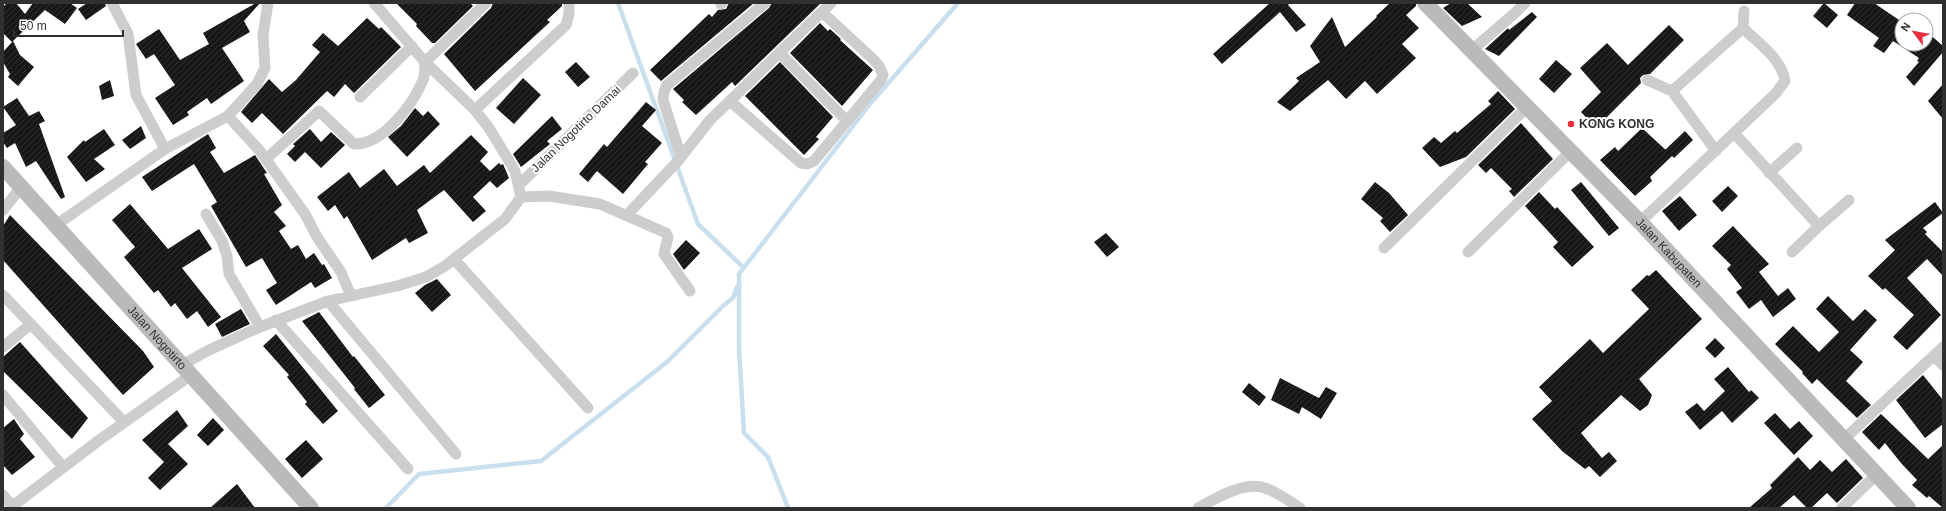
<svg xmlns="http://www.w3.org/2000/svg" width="1946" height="511" font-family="Helvetica,sans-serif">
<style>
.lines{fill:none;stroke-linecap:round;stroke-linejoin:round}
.stream{stroke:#c9dfed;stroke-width:4.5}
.building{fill:url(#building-hatch)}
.street{stroke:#cdcdcd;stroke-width:11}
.secondary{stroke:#bababa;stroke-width:16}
.poi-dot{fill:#e92f3c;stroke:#fff;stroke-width:1.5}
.labels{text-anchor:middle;stroke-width:4;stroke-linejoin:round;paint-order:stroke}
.poi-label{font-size:12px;font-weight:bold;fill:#303030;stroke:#fff;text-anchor:start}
.street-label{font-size:12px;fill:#303030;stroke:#fff}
</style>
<defs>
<pattern id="building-hatch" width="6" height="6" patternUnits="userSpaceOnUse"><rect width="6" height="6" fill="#171717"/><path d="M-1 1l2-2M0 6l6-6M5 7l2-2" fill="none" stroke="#303030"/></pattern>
</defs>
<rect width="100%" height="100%" fill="#fff"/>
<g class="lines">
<!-- stream -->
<path class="stream" d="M618,3L698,224L743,267
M386,508L419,474L541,461L667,362L723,306L733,298L737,287
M788,508L768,457L744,433L739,349V274L870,104L958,3"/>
</g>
<!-- building -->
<path class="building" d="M7,3H16L25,14L33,3H70L77,8L65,24L45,10L12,42L3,33V7Z
M87,3H105L106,6L86,20L78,9Z
M256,3H260L244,21L250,32L222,48L244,81L211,104L207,98L187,112L189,115L173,125L155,98L175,85L154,54L146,59L136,44L159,29L180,60L209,44L203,33Z
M396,3H470L473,6L435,43H432L416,26L417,24Z
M493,3H562V6L547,20L550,22L475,91L444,54L491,8Z
M729,3H754L661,81L650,70L709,14L712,17L718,10L726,9Z
M772,3H821L735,86L732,82L696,115L682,102L684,100L673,89L769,8Z
M1270,3H1290L1288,5L1306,25L1296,32L1280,12L1222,64L1213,54Z
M1390,3H1416V6L1406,15L1419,28L1402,44L1416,58L1377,94L1365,81L1346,99L1328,80L1290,111L1277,102L1299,81L1296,78L1320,62L1310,46L1332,17L1345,47L1377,17L1376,16Z
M1451,3H1467L1482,17L1462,26L1443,8Z
M1824,3L1838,15L1827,28L1813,16Z
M1855,3H1874L1902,22V44H1926V31L1943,46V52L1914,86L1906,77L1919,62L1917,61L1919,58L1893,41L1884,53L1873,46L1879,38L1847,15Z
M1532,12L1537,17L1499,56L1485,49L1508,28L1509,30Z
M367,18L379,29L381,27L401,47L354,93L345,84L334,97L327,91L283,134L262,113L252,123L241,112L269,79L282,92L296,80L320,52L312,45L323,33L338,46Z
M820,23L828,31L830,29L841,39L840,40L873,70L842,106L790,53Z
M1669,25L1684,40L1650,74L1643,75L1640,78L1641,83L1596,128L1581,112L1601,92L1580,68L1607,43L1628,65Z
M13,41L20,55L34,67L18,86L8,77L10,74L3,62V52Z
M1556,60L1572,74L1554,93L1539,79Z
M576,62L590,77L578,87L565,72Z
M780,62L833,117L816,137L819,139L804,155L745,96Z
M523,78L541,95L514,124L496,108Z
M110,80L114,96L102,100L99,86Z
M1943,84V119L1928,101Z
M1498,91L1515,109L1466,157L1440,167L1422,148L1434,137L1441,143L1455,131L1457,133L1491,104L1488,101Z
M17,98L29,116L39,111L45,121L39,124L65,197L61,199L36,161L26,167L15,143L7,148L3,142V133L16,125L3,107Z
M646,102L656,110L642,126L662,143L645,162L648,164L623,194L597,171L588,182L579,174L604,144L607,147Z
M415,108L423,116L428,111L440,124L407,157L388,137L401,126Z
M552,116L562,129L547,141L550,144L521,167L513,154Z
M1521,123L1553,159L1514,197L1509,191L1512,189L1491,168L1486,173L1478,165Z
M141,126L146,138L130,149L122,140Z
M1642,128L1668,152L1665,150L1685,131L1693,140L1674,158L1672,156L1650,177L1652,181L1635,196L1600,160L1615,147L1618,151Z
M104,129L115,145L94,159L105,169L86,182L67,157L84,140L85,142Z
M310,129L321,142L331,132L345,145L321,168L305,152L295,162L287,154L295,146L293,144Z
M208,134L216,148L210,152L224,173L255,155L267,173L264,174L282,205L274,212L286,226L279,231L291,249L298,245L306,259L314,253L322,265L324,264L332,278L315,288L311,282L276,305L266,290L277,283L262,258L246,267L211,206L217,202L194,164L152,191L142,177Z
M471,135L488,152L480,161L490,171L499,163L501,165L503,164L509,178L497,188L490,181L473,197L486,211L473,222L444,190L417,210L428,233L409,243L406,238L372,260L347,216L344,219L335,205L328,211L317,197L349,172L360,188L384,169L397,186L424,165L430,173Z
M1375,182L1389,193L1408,215L1390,232L1380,221L1383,218L1361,199Z
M1581,182L1619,228L1609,236L1571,190Z
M1728,186L1738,196L1722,212L1712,201Z
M1539,192L1555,209L1557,207L1594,247L1572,267L1553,247L1558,242L1525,206Z
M1680,196L1697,215L1679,231L1662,211Z
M1935,202L1943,213L1923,228L1927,232L1925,234L1943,252V276L1927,259L1907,278L1941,315L1907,350L1893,337L1914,315L1885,288L1883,290L1868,276L1895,250L1885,240Z
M130,204L168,249L199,229L212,249L182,268L221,317L208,327L197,311L187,319L175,303L171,307L158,290L154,293L124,257L135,247L112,220Z
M10,215L143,351L154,367L123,395L3,260V226Z
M1733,226L1769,264L1759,272L1778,296L1788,288L1796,299L1773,317L1761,300L1749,309L1736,292L1742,288L1727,269L1731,265L1712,246Z
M1106,233L1119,247L1107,257L1094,242Z
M686,240L700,253L684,270L673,254Z
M1656,270L1702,319L1639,379L1652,395L1648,405L1640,411L1621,395L1581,433L1602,458L1609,452L1617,461L1600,477L1589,466L1585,469L1562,451L1532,419L1552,401L1539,387L1590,339L1603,353L1649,309L1631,290L1647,275L1649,276Z
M437,279L451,295L432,312L415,293L425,285Z
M1828,296L1853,321L1865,309L1877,320L1850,350L1863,362L1846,381L1871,405L1857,418L1817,379L1812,384L1802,373L1803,372L1775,344L1793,326L1819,352L1839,332L1816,309Z
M241,309L250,324L222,337L215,324Z
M319,312L353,357L354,356L385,395L369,408L354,389L355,388L302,321Z
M276,334L338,411L323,424L305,404L307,402L287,377L289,375L263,346Z
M1715,338L1725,348L1715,358L1705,348Z
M20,342L88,418L72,439L3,371V357Z
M1728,367L1749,392L1751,390L1759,398L1732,423L1722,411L1700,430L1685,412L1697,403L1704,411L1725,391L1714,379Z
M1923,375L1943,400V424L1925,438L1896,400Z
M1280,378L1319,398L1326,387L1337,393L1321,419L1302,407L1299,414L1271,400Z
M1249,383L1266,397L1259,406L1242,392Z
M177,410L188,426L168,444L188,464L160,490L148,478L164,462L142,440Z
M1775,413L1790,429L1799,421L1813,436L1794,455L1764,423Z
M1881,414L1928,459L1943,445V508L1929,496L1927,498L1912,485L1917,480L1901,463L1885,443L1879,450L1862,432Z
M213,418L224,430L208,446L197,435Z
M14,419L24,434L20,439L35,457L12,475L3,465V428Z
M306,440L323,459L302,478L285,459Z
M1798,457L1810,470L1820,460L1832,472L1846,459L1863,478L1837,503L1827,493L1811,508H1807L1794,495L1779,508H1749L1772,488L1770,485Z
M237,484L255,508H210Z"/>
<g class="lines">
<!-- street -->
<path class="street" d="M112,3L128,34L136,95L165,149
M268,3L263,35L265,68L257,84L228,116L260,151L305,214L317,237L341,272L351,296
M721,4L722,3
M1472,50L1515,13L1525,3
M780,53L847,121
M1647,80L1672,91
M360,97L412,46
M730,101L801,163L807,164L814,161L881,80L883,75L879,66L874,60L822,12
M475,110L566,25L569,14V3
M1734,133L1819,226L1792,252
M1716,151L1672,91L1743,28L1744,11
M681,157L663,100L664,92L667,85L765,3
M266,159L319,111L354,144C383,145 413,104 423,80C425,75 425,67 425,62L486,3
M1769,173L1797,148
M519,185L633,73
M521,197L549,196L600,204L666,233L668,237L664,254L690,291
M3,210L21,187
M206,214L222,241L227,256L229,274L260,327
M627,215L677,162L710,120L831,3
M1640,222L1734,133L1776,93L1785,81C1782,59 1758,43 1743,28
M56,225L165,149L228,116
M1819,226L1849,200
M1384,248L1527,107
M1468,252L1570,152
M454,259L588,408
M3,295L124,422
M328,301L456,454
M276,320L408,469
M3,347L31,324
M1934,356L1943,365
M182,365L209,350L260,327L328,301L397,286L426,277L445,266L505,219L521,197L515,171L489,128L475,110L425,62L374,3
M3,395L63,467
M1843,440L1943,347
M3,495L12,506
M10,508L98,441L191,375
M1198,508C1216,498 1244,481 1265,488C1277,492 1289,501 1300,508
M1842,508L1876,475"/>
<!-- secondary -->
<g class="secondary">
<path id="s1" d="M1425,3L1640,222L1908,508"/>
<path id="s2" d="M3,167L311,508"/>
</g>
</g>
<!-- markers -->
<circle class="poi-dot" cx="1571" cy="124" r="4"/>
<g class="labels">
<!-- poi labels -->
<g class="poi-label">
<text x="1579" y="128">KONG KONG</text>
</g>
<!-- street labels -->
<g class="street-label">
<text transform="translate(576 129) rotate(-44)" y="4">Jalan Nogotirto Damai</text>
<text dy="4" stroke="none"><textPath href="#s1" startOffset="349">Jalan Kabupaten</textPath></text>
<text dy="4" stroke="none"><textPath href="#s2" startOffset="230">Jalan Nogotirto</textPath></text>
</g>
</g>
<!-- border -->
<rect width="1946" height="511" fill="none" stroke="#303030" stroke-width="8"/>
<!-- north arrow -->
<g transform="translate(1914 32) rotate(302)"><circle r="19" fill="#ffffff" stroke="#acacac"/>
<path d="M0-3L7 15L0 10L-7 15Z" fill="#e92f3c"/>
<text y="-6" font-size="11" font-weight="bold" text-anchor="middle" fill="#303030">N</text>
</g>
<!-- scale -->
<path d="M14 30v6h109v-6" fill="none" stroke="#303030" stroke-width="2"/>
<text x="20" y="30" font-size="12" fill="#303030" stroke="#ffffff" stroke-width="3" paint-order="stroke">50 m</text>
</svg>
